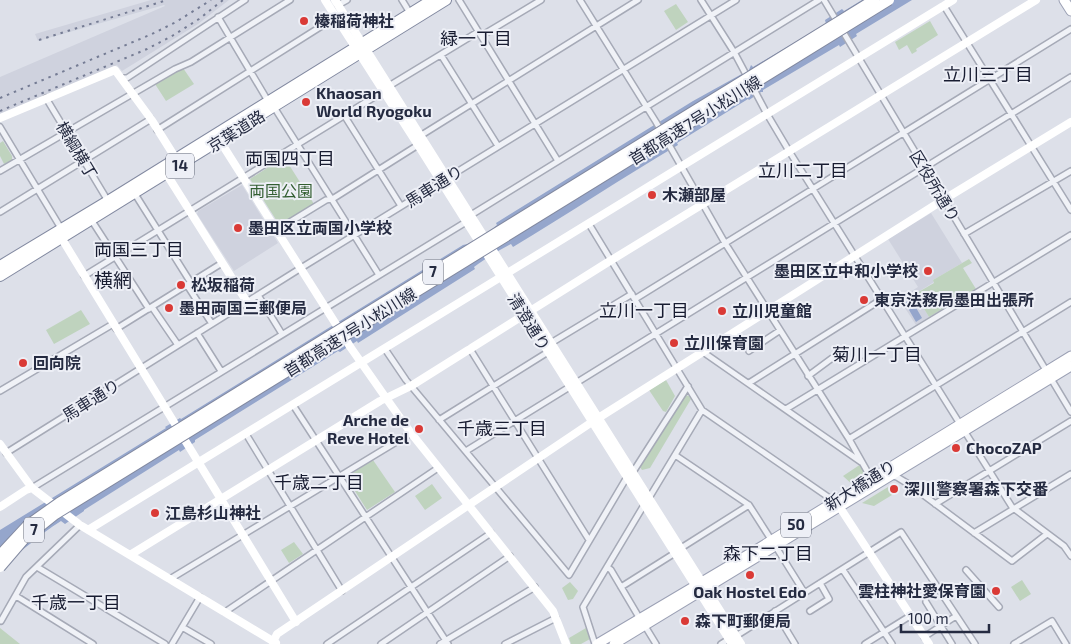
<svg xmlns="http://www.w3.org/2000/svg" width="1071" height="644" font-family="'Exo 2','Noto Sans JP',sans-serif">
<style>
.built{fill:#cfd2de}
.green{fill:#bfd3be}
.water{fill:#95a6cc}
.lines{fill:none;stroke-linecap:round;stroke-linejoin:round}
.street-casing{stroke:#a6aab7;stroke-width:8}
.primary-casing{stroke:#9ca1b5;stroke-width:11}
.highway-casing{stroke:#838aa1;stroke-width:12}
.street{stroke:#f0f2f7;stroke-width:5}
.secondary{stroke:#fff;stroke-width:8}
.primary{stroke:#fff;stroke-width:9}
.highway{stroke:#fff;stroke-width:10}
.rail{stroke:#757c94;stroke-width:2;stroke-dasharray:2.5 5;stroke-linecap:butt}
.highway-bridge-casing{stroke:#838aa1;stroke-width:12;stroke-linecap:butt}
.highway-bridge{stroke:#fff;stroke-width:10}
.poi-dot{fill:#da3a36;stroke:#edeff6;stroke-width:2}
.labels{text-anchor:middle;stroke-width:4;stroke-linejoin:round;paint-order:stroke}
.shield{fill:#edeff6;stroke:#616677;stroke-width:1}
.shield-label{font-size:15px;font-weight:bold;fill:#252b41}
.poi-label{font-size:16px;font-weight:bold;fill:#252b41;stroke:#edeff6;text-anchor:start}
.street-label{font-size:16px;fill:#252b41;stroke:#edeff6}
.park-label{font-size:16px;fill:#325e31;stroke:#edeff6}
.neighbourhood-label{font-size:18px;fill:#181c31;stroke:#edeff6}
.quarter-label{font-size:19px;fill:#181c31;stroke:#edeff6}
</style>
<rect width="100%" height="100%" fill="#dde0e9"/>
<!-- built -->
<path class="built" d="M151,0H229L198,24L122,71L117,65L0,115V77L165,6L164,5L38,41L35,34Z
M242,185L278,243L234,271L197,214L198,211Z
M931,213L962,263L933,280L934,282L915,294L929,317L916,325L899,299L918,287L888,239Z"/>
<!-- green -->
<path class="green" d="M676,4L688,22L676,30L664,11Z
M930,21L938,35L916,49L917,51L912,54L907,45L899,50L895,42Z
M183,68L194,84L166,101L155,84Z
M3,141L12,156V160L4,164L0,156V143Z
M284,157L314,204L280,226L250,179Z
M969,259L972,263L963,268L976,289L929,317L915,294L934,283L933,280Z
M81,310L90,324L54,344L46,330Z
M666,380L675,396L666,412L663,411L649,390Z
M685,395L689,396L691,399L650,468L642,470L640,467Z
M373,460L395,492L367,510L346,477Z
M861,464L870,478L855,487L843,476Z
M432,484L442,498L425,510L415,496Z
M888,487L892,495L874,506L862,503Z
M294,542L303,554L289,563L281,550Z
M1022,580L1031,594L1020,601L1011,587Z
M570,582L578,591L573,599L568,600L562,588Z
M0,628L20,644H0Z
M586,628L590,639L581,644H571L569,638Z"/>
<!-- water -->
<path class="water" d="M862,0H912L856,34L857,36L840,47L839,45L763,90V92H761L749,100L748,99L677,143L678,145C622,178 568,214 513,247L511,244C498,251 486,258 474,267L475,269L358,343L357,341L340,352L338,351L195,440V442L180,452L179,450L84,510V511L65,524L61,521C39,534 22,553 0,565V530L166,428L165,427L180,418L181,419L463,245C475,243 488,233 497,225L496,223L693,101L749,70L751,65L753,67L826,24L825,20L842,9L844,11Z
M911,299L922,318L916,322L905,303Z"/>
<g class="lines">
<defs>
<path id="street" d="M402,0L410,13
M459,0L558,161
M580,0L656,122L725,243L849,439L871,478
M701,0L734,52L767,114L789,151L1012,507L1064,546L1071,556
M824,0L1071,412
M338,5L347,0
M944,6L1071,210
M218,17L268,101
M481,36L541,0
M441,55L498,146
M122,78H127L245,0
M389,86L478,32
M46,98L108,201
M274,107L379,275
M344,115L401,206
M0,127L62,230
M157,130L336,17
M420,136L638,0
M0,171L175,69L191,62L290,0
M135,194L191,283
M0,212L151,119
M92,221L149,309
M589,224L702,410L834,501
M277,230L326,200L334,198L418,145
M964,234L1071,171
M84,276L384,91
M187,285L212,324
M258,295L282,334
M635,299L1071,29
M152,307L178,345
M116,329L222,263
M197,333L221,371
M551,343L632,294
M385,349L406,380L569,575L627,477
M470,349L589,540
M749,351L779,331
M703,352L861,462
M808,376L839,353
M749,383L882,299
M0,391L113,324
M293,405L448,644
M786,409L1071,235
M439,420L548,352
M246,434L342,591
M849,439L1071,302
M466,451L1071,77
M6,453L301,268L736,0
M675,455L749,505L772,541
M633,472L688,386
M893,476L897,477L910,485L1012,561L1047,534
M32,488L466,222L471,215L819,0
M649,498L702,410
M935,504L1071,421
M974,533L1071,474
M776,547L804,592
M681,548L749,505
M37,567L165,644
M607,567L611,570L640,619
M843,570L892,644
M966,570L999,607
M170,579L411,433
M621,587L675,553
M16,596L93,644
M926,602L952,644
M775,611L795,644
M810,611L829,599L820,583
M225,612L438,468
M1,621L26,577L80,525
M645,626L656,644
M182,627L211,644
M736,636L901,532L975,644
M924,637L956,616
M172,644L200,597
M327,644L491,533
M381,644L510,556
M440,644L535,587
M505,644L556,618
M595,644L583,607L644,505
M721,644L729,639
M865,644L910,616
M1014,644L1052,621L1066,644"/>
<path id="primary" d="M1064,0L1071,11
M597,644L759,548L1071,356
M614,644L1071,366"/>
<path id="highway" d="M0,266L108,201L432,0
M0,276L446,0"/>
</defs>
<!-- street casing -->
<use href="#street" class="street-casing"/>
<!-- primary casing -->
<use href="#primary" class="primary-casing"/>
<!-- highway casing -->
<use href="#highway" class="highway-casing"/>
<!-- street -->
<use href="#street" class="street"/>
<!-- secondary -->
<path class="secondary" d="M325,0L418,145L732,644
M335,0L741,644
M0,118L115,70L151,119L178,162
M220,141L351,348L386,398L411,433L553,611L566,644
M164,170L247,302
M62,239L296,622
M0,444L32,488L80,525L276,643
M837,503L929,644
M0,507L26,490L32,488
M88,530L953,0
M130,555L380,401L411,386L605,264L1036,0
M273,642L277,634L592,422L943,200L1071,122"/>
<!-- primary -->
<use href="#primary" class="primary"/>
<!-- highway -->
<use href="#highway" class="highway"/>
<!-- rail -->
<path class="rail" d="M39,40L167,0
M0,98L152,34L176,22L211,0
M0,111L147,49L172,36L199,19L223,0"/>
<defs>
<path id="highway-bridge" d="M0,555L28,525L59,503L874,0
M0,567L24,539L54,515L889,0"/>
</defs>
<!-- highway-bridge casing -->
<use href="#highway-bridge" class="highway-bridge-casing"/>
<!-- highway-bridge -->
<use href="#highway-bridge" class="highway-bridge"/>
</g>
<!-- markers -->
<g class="poi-dot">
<circle cx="304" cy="21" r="5"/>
<circle cx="306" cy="102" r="5"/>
<circle cx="652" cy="195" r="5"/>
<circle cx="238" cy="228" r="5"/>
<circle cx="928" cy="271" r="5"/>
<circle cx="181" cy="285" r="5"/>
<circle cx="864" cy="300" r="5"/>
<circle cx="169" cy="308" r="5"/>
<circle cx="722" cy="311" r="5"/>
<circle cx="674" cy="343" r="5"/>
<circle cx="23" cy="363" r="5"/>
<circle cx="419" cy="429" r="5"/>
<circle cx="956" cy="448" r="5"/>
<circle cx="894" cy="489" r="5"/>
<circle cx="155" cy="513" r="5"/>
<circle cx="750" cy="575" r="5"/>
<circle cx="996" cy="591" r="5"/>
<circle cx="685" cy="621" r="5"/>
</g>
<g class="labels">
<!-- shield labels -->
<g class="shield">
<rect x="166" y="153.5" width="28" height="25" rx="4"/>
<rect x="423" y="259.5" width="20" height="25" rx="4"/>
<rect x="781" y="512.5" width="30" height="25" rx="4"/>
<rect x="24" y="517.5" width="20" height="25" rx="4"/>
</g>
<g class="shield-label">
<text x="180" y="171">14</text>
<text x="433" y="277">7</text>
<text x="796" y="530">50</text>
<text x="34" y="535">7</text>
</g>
<!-- poi labels -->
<g class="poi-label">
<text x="314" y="27">榛稲荷神社</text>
<text x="316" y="99">Khaosan<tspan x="316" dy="18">World Ryogoku</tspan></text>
<text x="662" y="201">木瀬部屋</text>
<text x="248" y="234">墨田区立両国小学校</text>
<text x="918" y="277" text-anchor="end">墨田区立中和小学校</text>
<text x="191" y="291">松坂稲荷</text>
<text x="874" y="306">東京法務局墨田出張所</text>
<text x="179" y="314">墨田両国三郵便局</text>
<text x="732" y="317">立川児童館</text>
<text x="684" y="349">立川保育園</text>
<text x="33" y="369">回向院</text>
<text x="409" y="426" text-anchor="end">Arche de<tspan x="409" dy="18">Reve Hotel</tspan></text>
<text x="966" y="454">ChocoZAP</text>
<text x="904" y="495">深川警察署森下交番</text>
<text x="165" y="519">江島杉山神社</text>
<text x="986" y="597" text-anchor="end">雲柱神社愛保育園</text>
<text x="750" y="598" text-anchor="middle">Oak Hostel Edo</text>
<text x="695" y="627">森下町郵便局</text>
</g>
<!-- street labels -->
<g class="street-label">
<text transform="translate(695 120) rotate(-32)" y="6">首都高速7号小松川線</text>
<text transform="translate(236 131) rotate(-32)" y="6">京葉道路</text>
<text transform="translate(77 150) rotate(59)" y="6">横綱横丁</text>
<text transform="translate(434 186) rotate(-32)" y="6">馬車通り</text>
<text transform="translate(935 186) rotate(59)" y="6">区役所通り</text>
<text transform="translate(529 322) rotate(58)" y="6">清澄通り</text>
<text transform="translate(350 332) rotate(-32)" y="6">首都高速7号小松川線</text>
<text transform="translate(91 400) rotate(-32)" y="6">馬車通り</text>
<text transform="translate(860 485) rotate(-32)" y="6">新大橋通り</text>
</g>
<!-- park labels -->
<g class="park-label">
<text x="281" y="197">両国公園</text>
</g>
<!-- neighbourhood labels -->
<g class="neighbourhood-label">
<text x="476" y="45">緑一丁目</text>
<text x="988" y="81">立川三丁目</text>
<text x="290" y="165">両国四丁目</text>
<text x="803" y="177">立川二丁目</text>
<text x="139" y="256">両国三丁目</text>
<text x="644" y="317">立川一丁目</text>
<text x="877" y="361">菊川一丁目</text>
<text x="502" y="435">千歳三丁目</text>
<text x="319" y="489">千歳二丁目</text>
<text x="768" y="560">森下二丁目</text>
<text x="76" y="609">千歳一丁目</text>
</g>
<!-- quarter labels -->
<g class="quarter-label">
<text x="113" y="287">横網</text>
</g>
</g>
<!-- scale -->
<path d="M901 624v8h88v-8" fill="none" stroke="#252b41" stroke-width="2.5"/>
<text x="908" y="624" font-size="15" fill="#252b41" stroke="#edeff6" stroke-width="4" paint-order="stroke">100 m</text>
</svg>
